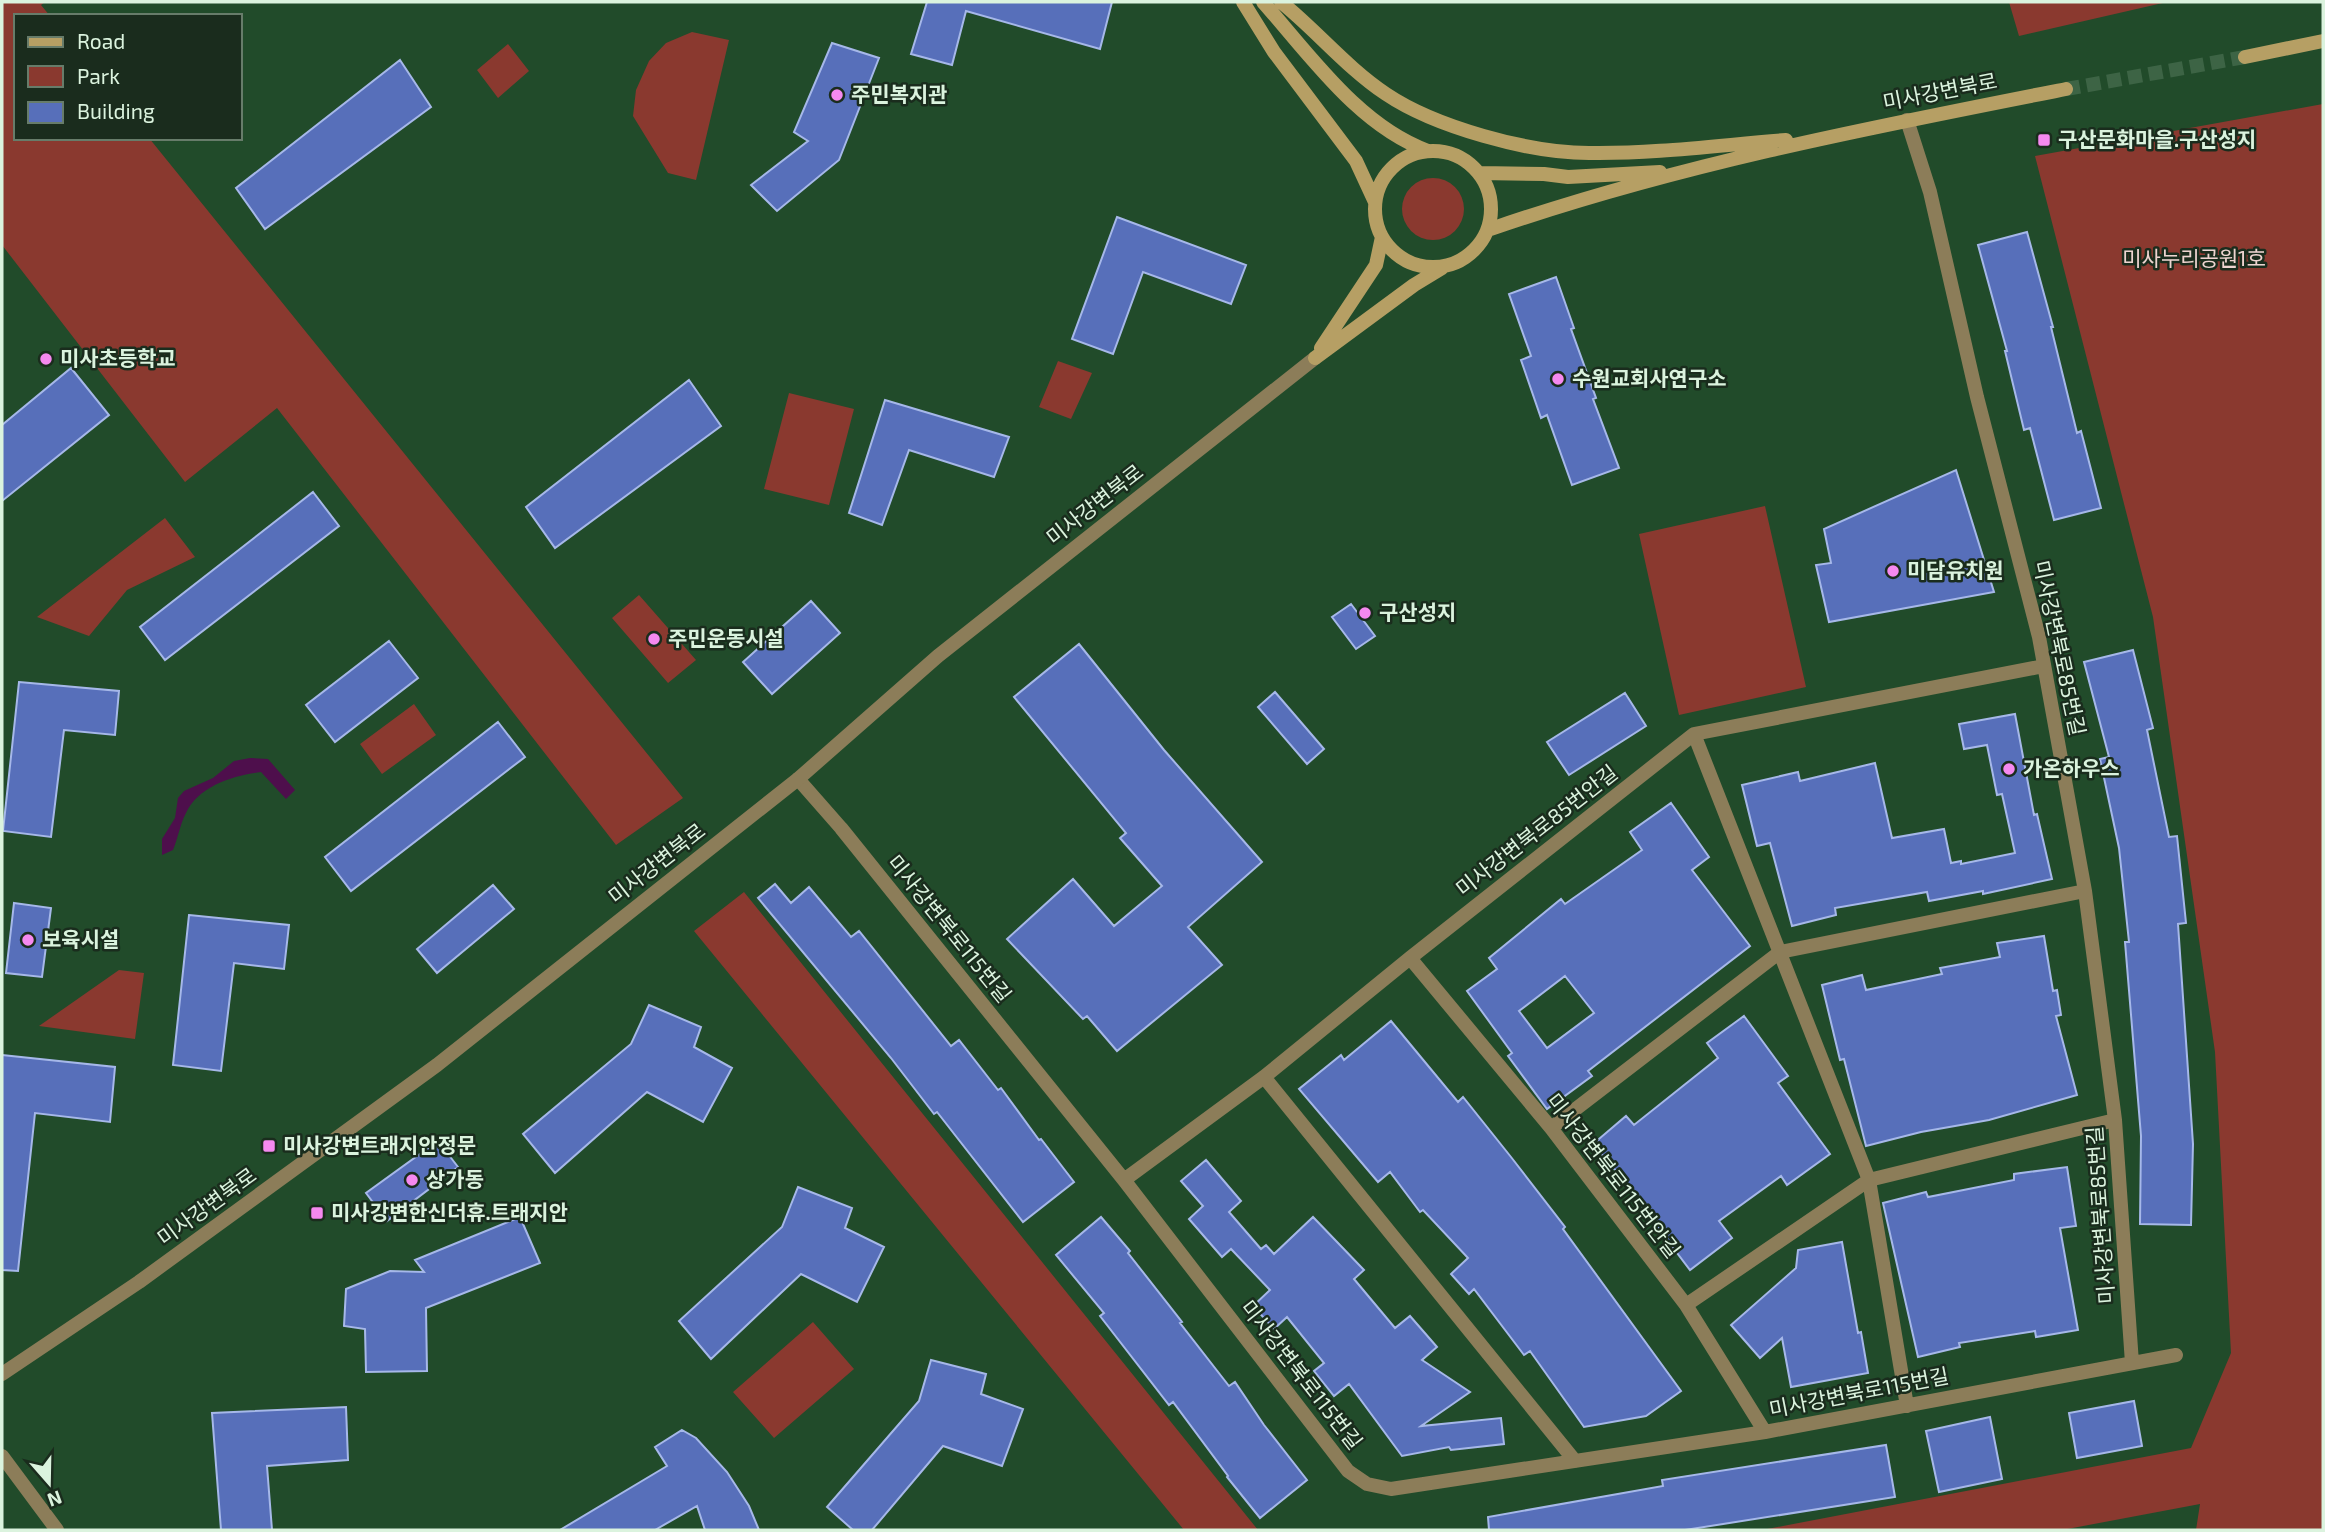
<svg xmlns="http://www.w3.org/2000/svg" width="2325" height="1532" font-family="'Exo 2','Noto Sans KR',sans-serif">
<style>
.green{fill:#8a392f}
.water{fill:#4e0f4c}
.building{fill:#576fba;stroke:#a6b8e9;stroke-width:2;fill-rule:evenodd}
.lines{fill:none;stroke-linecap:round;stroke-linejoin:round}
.secondary-tunnel{stroke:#3d6445;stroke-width:14;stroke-dasharray:14 7;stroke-linecap:butt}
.minor{stroke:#8c7d59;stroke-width:14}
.tertiary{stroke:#8c7d59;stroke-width:14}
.secondary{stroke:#b69f64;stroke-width:14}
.poi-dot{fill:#f589ef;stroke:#1a2c1d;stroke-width:2.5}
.labels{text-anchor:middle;stroke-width:5;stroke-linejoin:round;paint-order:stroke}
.street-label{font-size:21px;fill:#dbf3de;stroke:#1a2c1d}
.poi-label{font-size:21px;font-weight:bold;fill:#dbf3de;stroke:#1a2c1d;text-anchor:start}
.park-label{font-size:21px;fill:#eed4d0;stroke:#1a2c1d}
</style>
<rect width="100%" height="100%" fill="#214b2a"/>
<!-- green -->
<path class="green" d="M2,2H45L41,5L50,16H16V138H149L683,798L616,845L277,408L185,482L2,245Z
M2009,2H2167L2019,36Z
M692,32L729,40L696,180L668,173L633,116L636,90L649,61L666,43Z
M508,44L529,71L498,98L477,70Z
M2323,104V1530H2196L2200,1504L2062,1530H1762L2191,1448L2231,1353L2215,1052L2153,617L2035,156Z
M1402 209a31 31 0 1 1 62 0a31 31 0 1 1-62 0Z
M1058,361L1092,373L1071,419L1039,407Z
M789,393L854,409L829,505L764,489Z
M1765,506L1806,687L1679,715L1639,534Z
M165,518L195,557L127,590L89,636L37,617Z
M639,595L696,660L668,683L612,618Z
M414,704L436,735L382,774L360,744Z
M744,892L1258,1530H1184L694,931Z
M119,970L144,973L135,1039L39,1026Z
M813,1322L854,1369L774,1438L733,1392Z"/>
<!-- water -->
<path class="water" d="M250,758L268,759L295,790L286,799L261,772C234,775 198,786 186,813C180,824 178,838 173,850L162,855V839L175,818L178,798L184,791L213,778L234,761Z"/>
<!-- building -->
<path class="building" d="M927,2H1112L1100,49L966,11L952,65L911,54Z
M832,43L879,58L839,160L777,211L751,185L808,141L794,132Z
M400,60L431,107L265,229L236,188Z
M1117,217L1246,265L1231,304L1143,272L1113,354L1072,339Z
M2027,232L2053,327H2051L2077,433L2081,431L2101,508L2054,520L2030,428L2024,430L2005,351H2007L1978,245Z
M1556,277L1574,328L1571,329L1596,398L1593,399L1619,468L1572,485L1547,415L1541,418L1521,360L1531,356L1509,294Z
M71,368L109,415L2,501V425Z
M689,380L721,426L555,548L526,507Z
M885,400L1009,437L994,477L909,450L882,525L849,513Z
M1956,470L1994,592L1829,622L1816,565L1831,563L1824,529Z
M313,492L339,526L165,660L140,627Z
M811,601L840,633L772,694L743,662Z
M1351,604L1375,636L1356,649L1332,617Z
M389,641L418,678L335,742L306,705Z
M1079,644L1164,750L1262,862L1188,927L1222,965L1117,1051L1087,1016L1083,1019L1007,939L1073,879L1114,926L1162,886L1120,838L1126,833L1014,697Z
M2133,650L2153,728L2147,730L2169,837L2177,836L2186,923L2178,924L2193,1144L2191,1225L2140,1224L2141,1136L2125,942H2129L2119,848L2100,759L2109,757L2084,662Z
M19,682L119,691L115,735L64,730L51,837L3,831Z
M1275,692L1324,749L1307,764L1258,707Z
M1625,693L1646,726L1569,775L1547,742Z
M2015,714L2034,815L2037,814L2052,879L1983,894V891L1929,901L1927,892L1835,908L1836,915L1792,926L1770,843L1757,846L1742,785L1798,772L1800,781L1875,763L1892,838L1944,829L1951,863L1961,861V864L2015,853L2002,794L1997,795L1987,745L1964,749L1959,724Z
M498,722L525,757L351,891L325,857Z
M1671,803L1709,857L1692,870L1750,946L1588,1071L1592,1076L1547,1109L1508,1056L1512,1053L1467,991L1497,969L1489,958L1561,899L1565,904L1642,850L1630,832ZM1565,976L1594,1013L1547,1048L1519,1011Z
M775,884L791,903L809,887L851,937L859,931L951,1046L959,1040L998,1090L1001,1088L1039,1140L1041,1139L1074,1182L1023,1222L937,1112L934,1114L891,1058L758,898Z
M493,885L514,909L437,973L417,949Z
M14,903L51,908L42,977L6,973Z
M189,915L289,925L284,969L234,963L221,1071L173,1065Z
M2044,936L2053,991L2057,990L2061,1015L2056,1016L2077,1095L1989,1120L1921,1132L1866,1146L1844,1059L1840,1060L1822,985L1862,975L1866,990L1942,974L1940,968L2000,957L1997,943Z
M649,1005L701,1027L694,1047L732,1068L703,1122L647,1092L555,1173L523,1134L631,1044Z
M1744,1016L1788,1076L1778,1083L1830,1154L1787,1185L1781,1176L1719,1221L1732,1238L1690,1270L1643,1208L1646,1206L1593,1144L1626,1116L1634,1125L1718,1058L1707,1043Z
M1391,1021L1458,1102L1463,1097L1511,1157L1565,1227L1563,1229L1681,1391L1646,1416L1584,1427L1530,1351L1524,1355L1474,1289L1469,1294L1451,1274L1468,1258L1423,1210L1420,1212L1390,1172L1378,1182L1299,1089L1341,1055L1344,1060Z
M2,1055L115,1067L110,1122L35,1113L18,1271L2,1270Z
M438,1141L458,1167L387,1221L366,1193Z
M1206,1160L1241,1201L1229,1212L1261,1249L1266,1245L1274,1254L1313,1217L1364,1270L1354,1279L1395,1328L1410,1316L1437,1347L1422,1360L1470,1392L1421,1426L1501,1418L1504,1444L1451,1450L1449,1447L1402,1456L1349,1384L1334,1396L1314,1371L1324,1363L1287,1317L1274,1329L1253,1306L1270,1290L1231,1249L1222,1257L1189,1219L1203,1206L1181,1181Z
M2067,1167L2076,1226L2060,1228L2078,1330L2036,1337L2035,1331L1959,1343L1960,1347L1918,1357L1883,1203L1926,1192L1928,1197L2014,1180V1174Z
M798,1187L852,1208L845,1228L884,1247L857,1302L801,1274L711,1359L679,1321L782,1227Z
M520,1217L540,1263L426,1308L427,1371L366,1372L365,1329L344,1326L346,1289L390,1271L424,1272L415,1260Z
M1101,1217L1130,1251L1128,1253L1182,1322L1180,1323L1229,1386L1235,1382L1264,1425L1307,1480L1260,1518L1227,1477L1228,1476L1173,1402L1169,1405L1100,1316L1104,1313L1056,1255Z
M1842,1242L1858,1333L1861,1332L1868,1373L1791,1387L1782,1338L1760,1358L1731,1325L1796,1268L1798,1250Z
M931,1360L986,1374L981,1394L1023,1409L1002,1466L943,1446L872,1530H853L827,1507L919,1401Z
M2134,1401L2142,1446L2077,1458L2069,1413Z
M346,1407L348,1460L267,1466L272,1530H221L212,1413Z
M1990,1417L2002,1479L1939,1492L1926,1431Z
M682,1430L696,1438L727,1472L749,1506L759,1530H705L697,1506L655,1530H560L667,1466L655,1447Z
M1886,1445L1895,1497L1685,1530H1489L1488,1517L1663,1486L1662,1480Z"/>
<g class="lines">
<!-- secondary-tunnel -->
<path class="secondary-tunnel" d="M2066,89L2245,57"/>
<!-- minor -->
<path class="minor" d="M1907,120L1930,192L1977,397L2039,637L2085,891L2115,1120L2132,1363
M1694,734L1869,1180L1907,1406
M798,779L841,828L1124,1180L1348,1471L1367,1484L1391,1489L1765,1432L2176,1355
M1410,958L1551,1128L1686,1305L1765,1432
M1264,1077L1575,1461
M1551,1128L1780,952L2085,891
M1124,1180L1264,1077L1410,958L1694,734L2044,666
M1686,1305L1869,1180L2115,1120"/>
<!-- tertiary -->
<path class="tertiary" d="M2,1374L139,1282L437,1065L798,779L938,656L1315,358
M2,1456L57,1530"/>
<!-- secondary -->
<path class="secondary" d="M1243,2L1274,52L1356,161L1375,202
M1263,2C1310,55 1359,126 1428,151
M1281,2C1317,31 1347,68 1386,94C1435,127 1529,153 1589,153C1655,154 1721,145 1786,140
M2245,57L2323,41
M1375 209a58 58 0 1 1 116 0a58 58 0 1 1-116 0Z
M1480,173L1544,174L1568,177L1660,172
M1488,230C1675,165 1872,127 2066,89
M1321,348L1376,265L1382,237
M1315,358L1414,285L1442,268"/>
</g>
<!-- markers -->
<g class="poi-dot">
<circle cx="837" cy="95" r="7"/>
<rect x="2037" y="133" width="14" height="14" rx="3.5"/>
<circle cx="46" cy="359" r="7"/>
<circle cx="1558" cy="379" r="7"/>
<circle cx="1893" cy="571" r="7"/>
<circle cx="1365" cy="613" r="7"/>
<circle cx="654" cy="639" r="7"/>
<circle cx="2009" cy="769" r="7"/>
<circle cx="28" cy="940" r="7"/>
<rect x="262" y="1139" width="14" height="14" rx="3.5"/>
<circle cx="412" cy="1180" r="7"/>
<rect x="310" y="1206" width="14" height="14" rx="3.5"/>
</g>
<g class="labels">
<!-- street labels -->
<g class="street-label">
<text transform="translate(1940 92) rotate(-11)" y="7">미사강변북로</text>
<text transform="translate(1095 505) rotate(-38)" y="7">미사강변북로</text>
<text transform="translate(2059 648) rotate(78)" y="7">미사강변북로85번길</text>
<text transform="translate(1537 831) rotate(-38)" y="7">미사강변북로85번안길</text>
<text transform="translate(657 864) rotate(-38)" y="7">미사강변북로</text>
<text transform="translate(949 929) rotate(51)" y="7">미사강변북로115번길</text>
<text transform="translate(1613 1176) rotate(52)" y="7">미사강변북로115번안길</text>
<text transform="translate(207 1207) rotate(-36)" y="7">미사강변북로</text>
<text transform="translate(2101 1215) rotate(-94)" y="7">미사강변북로85번길</text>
<text transform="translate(1301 1375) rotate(52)" y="7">미사강변북로115번길</text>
<text transform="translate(1859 1393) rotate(-11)" y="7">미사강변북로115번길</text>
</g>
<!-- poi labels -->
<g class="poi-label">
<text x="851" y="102">주민복지관</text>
<text x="2058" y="147">구산문화마을.구산성지</text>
<text x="60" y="366">미사초등학교</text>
<text x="1572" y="386">수원교회사연구소</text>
<text x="1907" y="578">미담유치원</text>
<text x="1379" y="620">구산성지</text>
<text x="668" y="646">주민운동시설</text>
<text x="2023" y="776">가온하우스</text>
<text x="42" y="947">보육시설</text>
<text x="283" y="1153">미사강변트래지안정문</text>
<text x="426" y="1187">상가동</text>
<text x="331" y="1220">미사강변한신더휴.트래지안</text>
</g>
<!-- park labels -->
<g class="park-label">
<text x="2194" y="266">미사누리공원1호</text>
</g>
</g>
<!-- border -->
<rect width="2325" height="1532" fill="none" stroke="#dbf3de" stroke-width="7"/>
<!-- legend -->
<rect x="14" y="14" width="228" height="126" fill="#1a2c1d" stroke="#677c6a" stroke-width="2"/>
<rect x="28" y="37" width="35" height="10" fill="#b69f64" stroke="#677c6a" stroke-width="2"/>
<text x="77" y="49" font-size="21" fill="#dbf3de">Road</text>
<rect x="28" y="66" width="35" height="21" fill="#8a392f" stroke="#677c6a" stroke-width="2"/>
<text x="77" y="84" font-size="21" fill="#dbf3de">Park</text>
<rect x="28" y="102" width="35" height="21" fill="#576fba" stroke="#677c6a" stroke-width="2"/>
<text x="77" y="119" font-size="21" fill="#dbf3de">Building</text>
<!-- north arrow -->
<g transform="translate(49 1483) rotate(160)" stroke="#1a2c1d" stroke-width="5" paint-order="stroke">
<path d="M0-5L12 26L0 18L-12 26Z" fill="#dbf3de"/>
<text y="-10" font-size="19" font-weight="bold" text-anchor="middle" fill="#dbf3de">N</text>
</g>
</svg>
